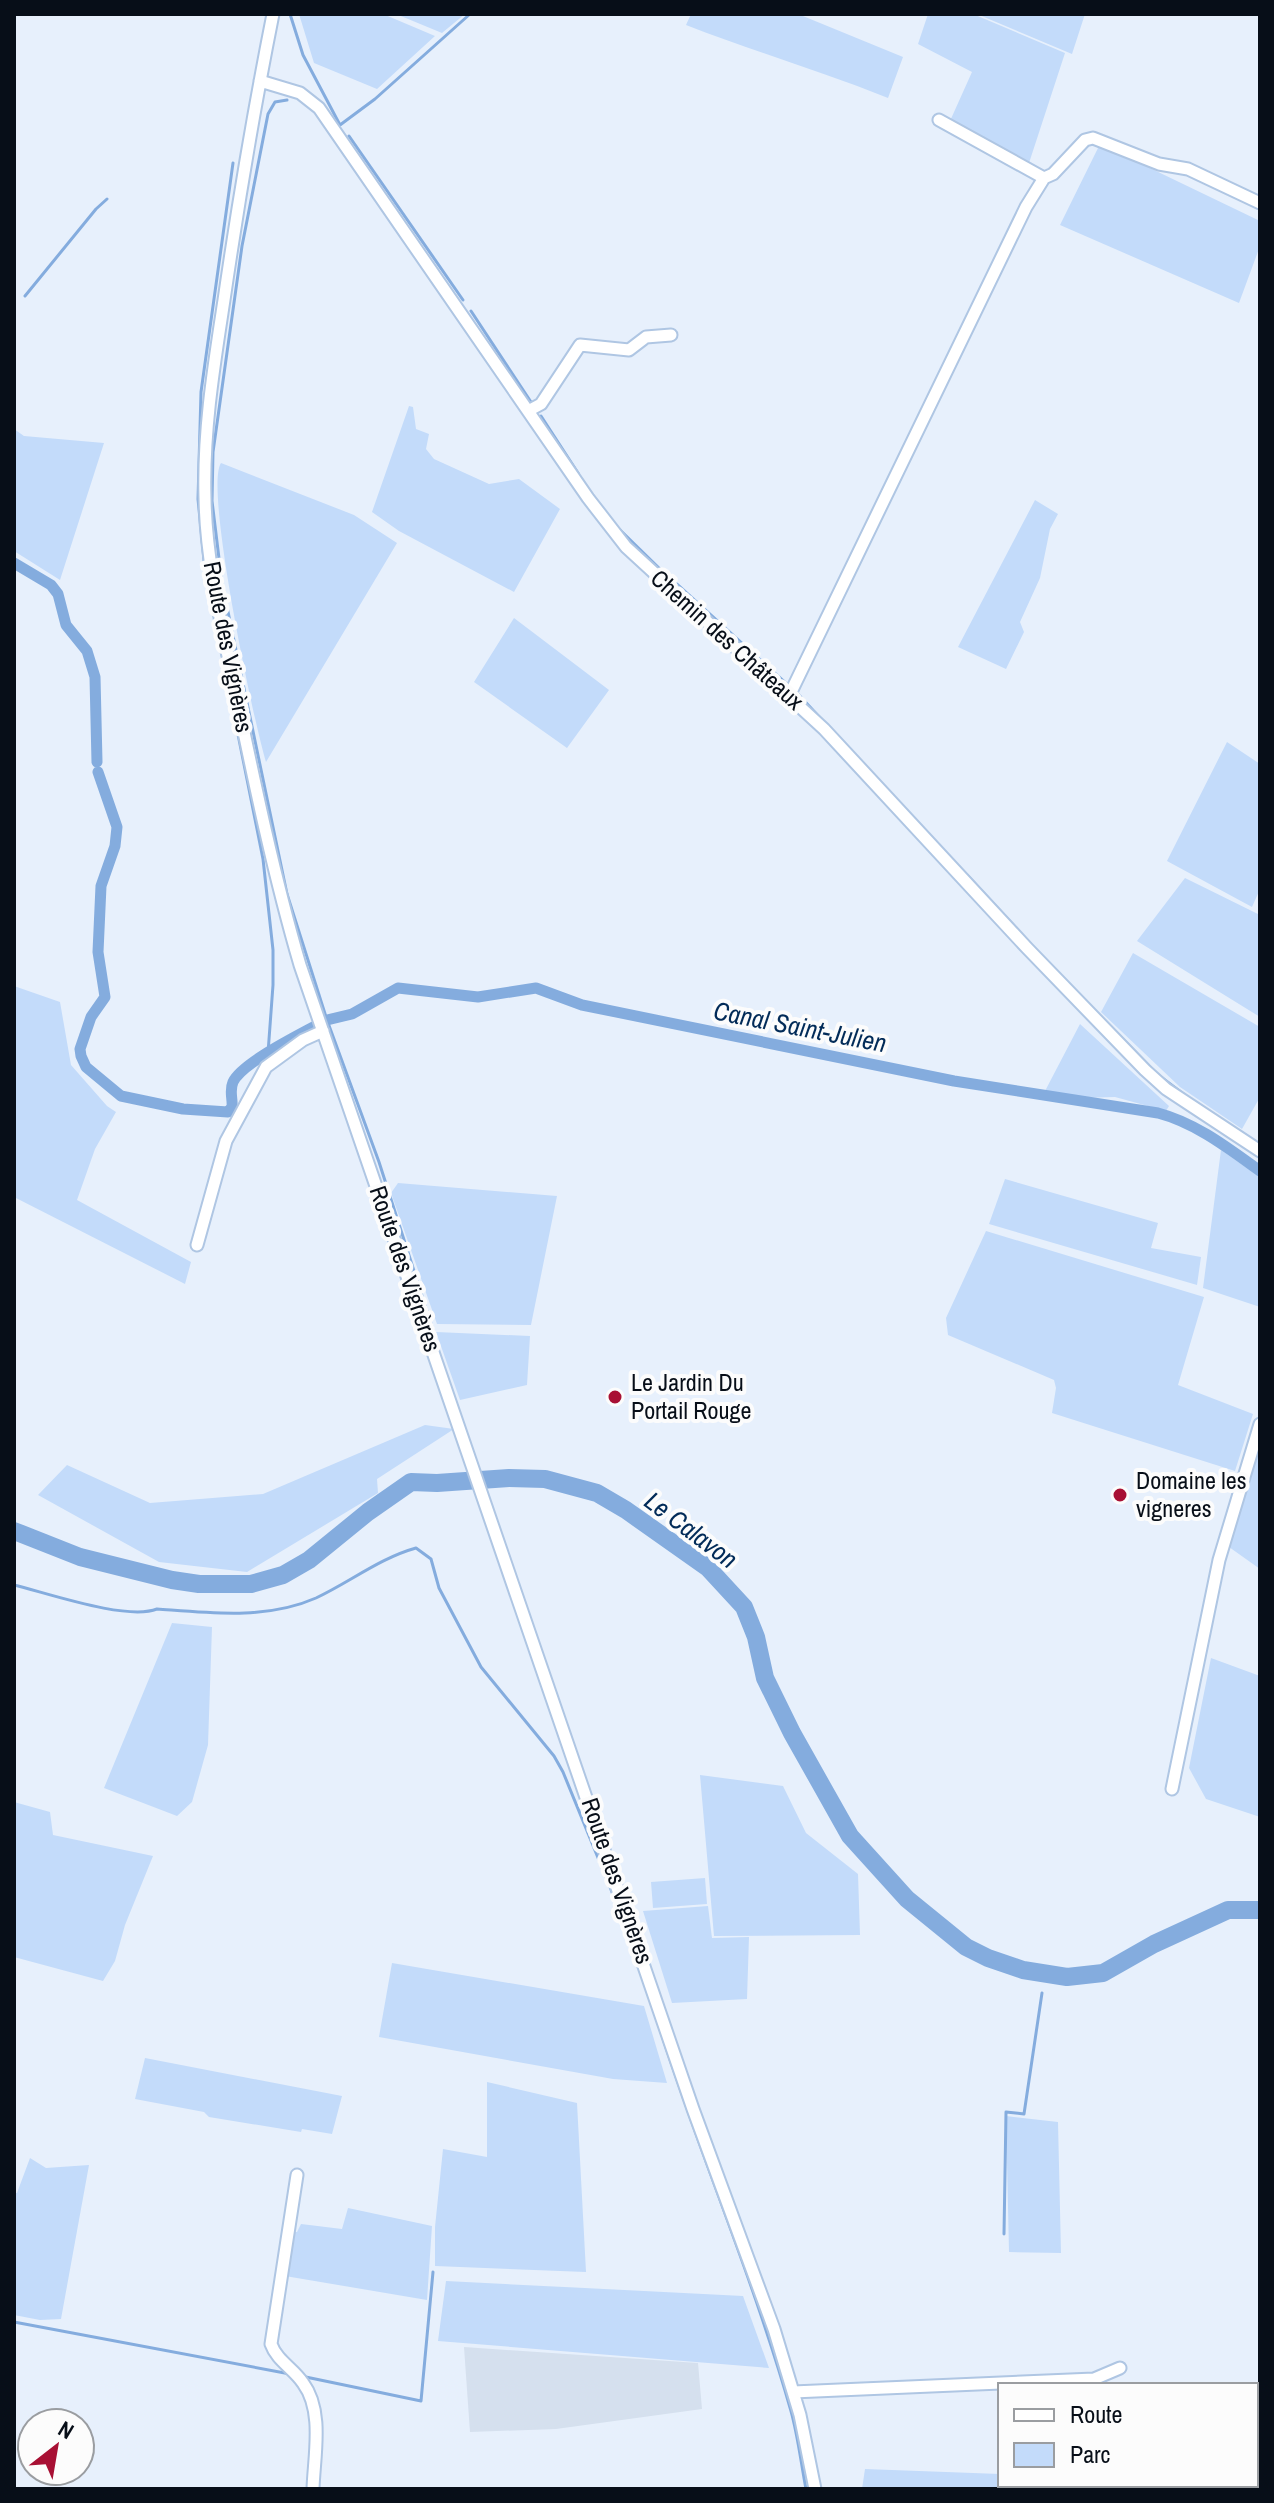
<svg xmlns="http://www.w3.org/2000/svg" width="1274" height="2503" font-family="'Archivo Narrow',sans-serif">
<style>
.built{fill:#d5e0ee}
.green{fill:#c3dbfa}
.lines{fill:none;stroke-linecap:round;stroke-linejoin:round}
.stream{stroke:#84acde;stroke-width:3}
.canal{stroke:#84acde;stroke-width:11}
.river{stroke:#84acde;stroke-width:18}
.minor-casing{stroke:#afc6e3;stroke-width:15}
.minor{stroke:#fff;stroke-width:11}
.poi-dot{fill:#a81034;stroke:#fcfcfc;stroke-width:3}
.labels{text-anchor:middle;stroke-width:8;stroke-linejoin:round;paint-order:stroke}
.street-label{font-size:24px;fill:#070e18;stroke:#fcfcfc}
.poi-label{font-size:24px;fill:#070e18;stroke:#fcfcfc;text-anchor:start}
.water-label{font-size:26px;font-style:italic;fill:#022b58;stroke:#fcfcfc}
</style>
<rect width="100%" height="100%" fill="#e7f0fc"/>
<!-- built -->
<path class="built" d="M464,2347L698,2363L702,2409L556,2429L470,2432Z"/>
<!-- green -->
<path class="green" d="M299,14H383L435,36L377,89L314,63Z
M396,14H465L442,33Z
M691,14H798L903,57L888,98C821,71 753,51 686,25Z
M928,14H973L1065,53L1029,163L950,121L972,72L918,44Z
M977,14H1085L1072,54Z
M1100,144L1260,221V246L1239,303L1060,225Z
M409,406L413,407L416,429L429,434L426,449L434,459L489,484L519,479L560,509L514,592L399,531L372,512Z
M14,429L24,436L104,443L60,580L14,551Z
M221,463L354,515L397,543L266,762C254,723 204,488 221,463Z
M1035,500L1058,514L1050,529L1040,578L1020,622L1024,632L1006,669L958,647Z
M514,618L609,690L567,748L474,682Z
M1227,742L1260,764V889L1252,907L1167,861Z
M1185,878L1260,915V1017L1137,941Z
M1133,953L1260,1027V1097L1242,1129L1180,1087L1101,1012Z
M14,986L60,1002L71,1065L107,1106L116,1112L95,1149L77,1200L191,1262L185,1284L14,1197Z
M1080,1024L1169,1106L1166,1111L1115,1097L1080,1098L1045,1091Z
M1221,1150L1260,1177V1307L1203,1288Z
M1005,1179L1158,1223L1151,1248L1201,1257L1197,1285L989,1224Z
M398,1183L557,1196L531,1325L437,1324L391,1193Z
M986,1231L1204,1297L1178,1385L1253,1414L1235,1471L1052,1413L1056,1388L1054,1380L948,1335L946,1318Z
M436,1332L530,1336L527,1385L460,1400Z
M425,1425L454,1429L377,1479L378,1493L247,1572L159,1562L38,1495L67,1465L150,1503L263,1494Z
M1260,1443V1569L1229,1547Z
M172,1623L212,1627L208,1745L192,1802L177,1816L104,1788Z
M1211,1658L1260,1676V1817L1206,1799L1189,1768Z
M700,1775L783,1786L806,1833L858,1874L860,1935L714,1936Z
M14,1802L50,1812L53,1835L153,1856L125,1925L115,1961L103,1981L14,1957Z
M705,1878L707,1904L653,1908L651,1882Z
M708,1906L712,1938L749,1937L747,1999L672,2003L643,1911Z
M392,1963L644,2006L667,2083L613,2079L379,2037Z
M145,2058L342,2096L332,2134L302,2129L301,2132L209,2117L204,2112L135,2099Z
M487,2082L577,2103L586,2272L435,2266V2227L443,2149L487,2157Z
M1006,2116L1058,2122L1061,2253L1009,2252Z
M30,2158L46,2168L89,2165L61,2319L40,2320L14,2315V2193H17Z
M348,2208L432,2226L427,2300L285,2276L293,2232H297L301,2224L342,2229Z
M446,2281L743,2296L769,2368L438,2341Z
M865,2469L1000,2474V2485H1127V2489H862Z"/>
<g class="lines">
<!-- stream -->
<path class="stream" d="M290,14L303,55L340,125L375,99L470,14
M287,100L275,102L268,114L242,246L213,452L212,501L222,583L287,894L327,1020L379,1162L433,1330
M349,136L463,300
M233,163L201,392L198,499L205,570L263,859L273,950V985L268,1053
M25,296L96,209L107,199
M471,311L531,402
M541,416L578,473
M618,528L661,570
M677,584L788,685
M798,694L888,791
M967,875L1016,928
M1116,1032L1157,1074L1190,1099
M1210,1112L1250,1138
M14,1585C47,1593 127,1621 157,1609C210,1613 266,1620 316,1598C350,1582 380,1558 416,1548L431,1559L439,1588L481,1667L554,1756L563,1772L614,1897
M656,2017C698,2150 753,2277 791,2411C798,2436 801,2463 806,2489
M1004,2234L1006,2112L1024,2114L1042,1993
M14,2322L290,2374
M301,2376L421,2401L433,2272"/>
<!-- canal -->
<path class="canal" d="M14,563L51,585L58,594L66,625L87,651L95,677L97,762
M98,772L117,827L115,846L101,886L98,952L105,997L91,1017L80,1049L81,1056L86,1067L121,1096L183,1109L228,1112L232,1107C233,1099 229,1091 233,1082C242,1063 297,1036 317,1025
M327,1020L352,1014L398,988L478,997L536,988L582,1005L954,1081L1158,1113C1196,1123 1228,1148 1260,1171"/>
<!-- river -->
<path class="river" d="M14,1531L80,1557L172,1580L199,1584H251L283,1575L309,1560L368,1512L411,1482L437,1483L509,1478L545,1479L597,1493L626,1510L708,1568L744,1607L756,1637L765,1678L792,1733L850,1836L907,1899L966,1947L988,1958L1023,1970L1067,1977L1103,1973L1154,1944L1228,1910H1260"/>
<defs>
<path id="minor" d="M273,14C254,109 238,204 224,300C214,365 203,431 205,498C206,564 223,630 236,694C255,785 274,876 300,965L693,2109L774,2329L800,2415L815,2489
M260,81L300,93L319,108L588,498L626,547L824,729L1027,948L1145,1070L1166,1089L1260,1151
M939,120L1044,178
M528,411L541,404L580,345L629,350L646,337L671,335
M789,696L1026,207L1044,178L1053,174L1085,140L1093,138L1159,164L1188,169L1260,203
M197,1245L226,1141L266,1067L303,1040L323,1031
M1172,1789L1219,1560L1260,1424
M297,2175L271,2344C277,2361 293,2368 303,2383C324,2411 314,2456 313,2489
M793,2392L1094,2379L1120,2368"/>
</defs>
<!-- minor casing -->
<use href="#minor" class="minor-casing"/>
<!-- minor -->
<use href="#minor" class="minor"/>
</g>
<!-- markers -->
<g class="poi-dot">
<circle cx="615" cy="1397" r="8"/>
<circle cx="1120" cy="1495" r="8"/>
</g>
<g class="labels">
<!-- street labels -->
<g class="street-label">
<text transform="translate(727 640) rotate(42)" y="8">Chemin des Châteaux</text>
<text transform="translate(228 647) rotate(79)" y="8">Route des Vignères</text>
<text transform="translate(405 1269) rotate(71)" y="8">Route des Vignères</text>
<text transform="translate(617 1881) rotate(71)" y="8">Route des Vignères</text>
</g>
<!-- poi labels -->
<g class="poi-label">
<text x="631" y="1391">Le Jardin Du<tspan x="631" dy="28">Portail Rouge</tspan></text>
<text x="1136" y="1489">Domaine les<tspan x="1136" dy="28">vigneres</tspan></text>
</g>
<!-- water labels -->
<g class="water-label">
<text transform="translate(800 1027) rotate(11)" y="9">Canal Saint-Julien</text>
<text transform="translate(691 1530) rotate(37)" y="9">Le Calavon</text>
</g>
</g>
<!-- border -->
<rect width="1274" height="2503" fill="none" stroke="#070e18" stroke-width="32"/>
<!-- legend -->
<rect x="998" y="2383" width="260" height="104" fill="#fcfcfc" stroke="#9a9da1" stroke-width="2"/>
<rect x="1014" y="2409" width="40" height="12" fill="#ffffff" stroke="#9a9da1" stroke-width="2"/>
<text x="1070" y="2423" font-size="24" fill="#070e18">Route</text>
<rect x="1014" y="2443" width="40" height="24" fill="#c3dbfa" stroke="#9a9da1" stroke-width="2"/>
<text x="1070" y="2463" font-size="24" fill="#070e18">Parc</text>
<!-- north arrow -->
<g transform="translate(56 2447) rotate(31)"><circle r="38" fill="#fcfcfc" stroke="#9a9da1" stroke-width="2"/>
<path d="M0-6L14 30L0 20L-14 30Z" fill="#a81034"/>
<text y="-12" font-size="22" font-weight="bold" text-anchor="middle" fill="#070e18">N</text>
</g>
</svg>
